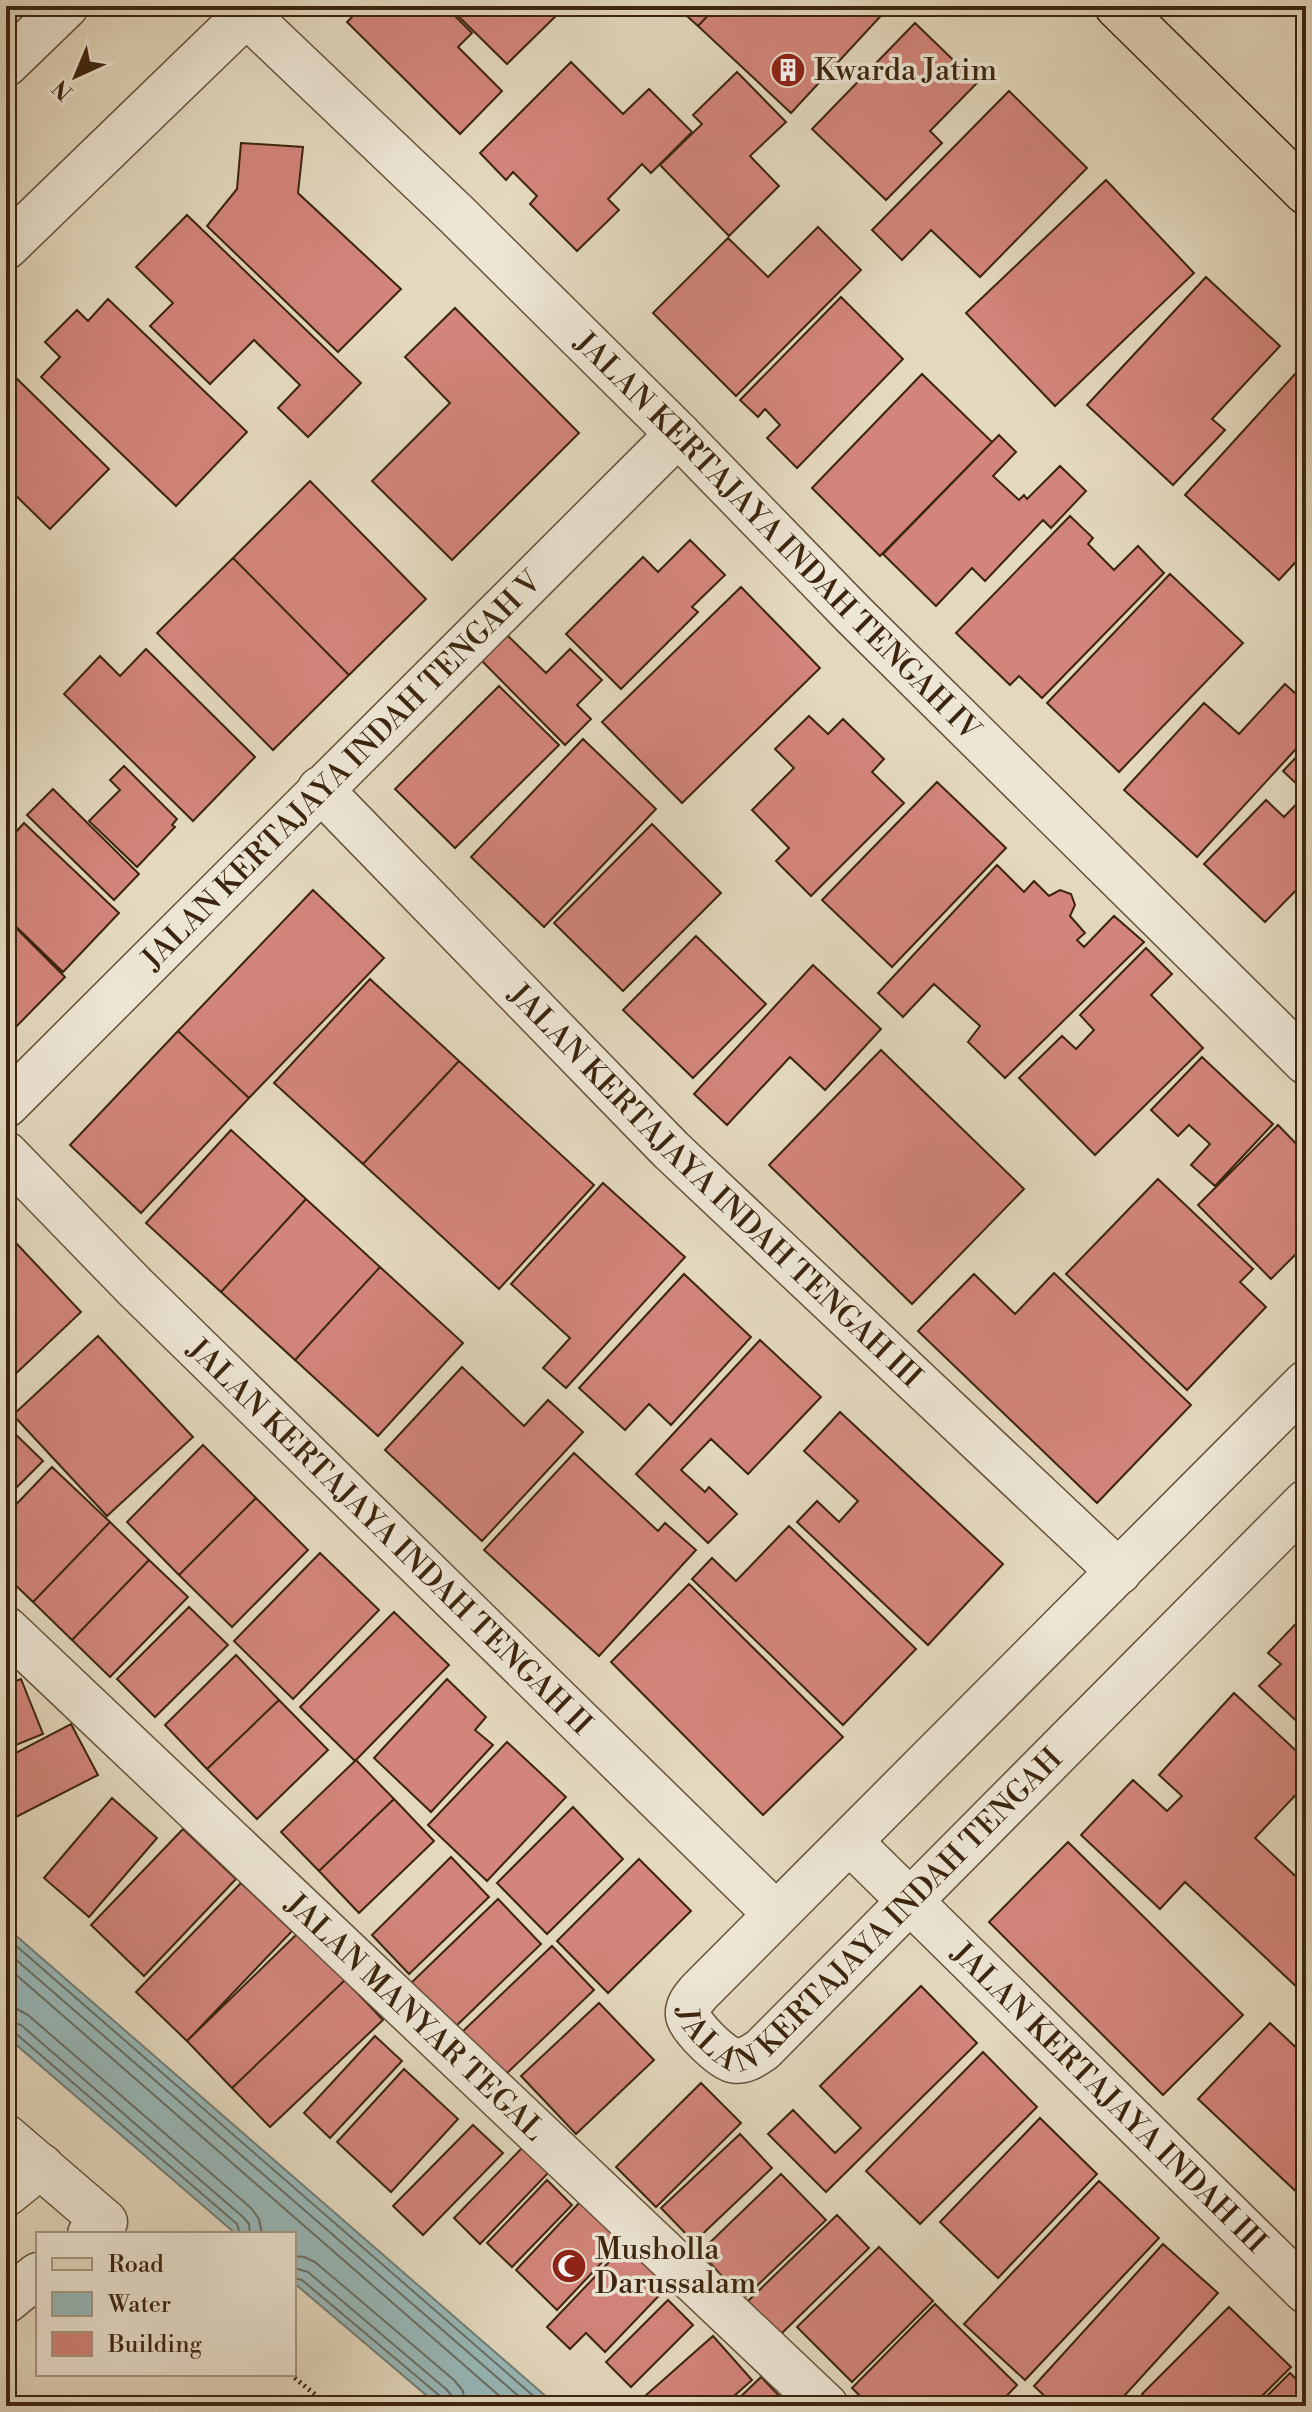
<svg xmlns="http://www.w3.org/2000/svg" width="1312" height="2412" font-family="'Libre Bodoni',serif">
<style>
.water{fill:#98b9ba;stroke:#737e75;stroke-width:2}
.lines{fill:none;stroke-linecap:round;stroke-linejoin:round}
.shore{stroke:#6a6f64;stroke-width:2}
.building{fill:#d3857b;stroke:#3c250e;stroke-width:2}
.minor-casing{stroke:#66523a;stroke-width:47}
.major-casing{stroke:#3c250e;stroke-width:47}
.path{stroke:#3c250e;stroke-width:5;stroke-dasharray:2 4;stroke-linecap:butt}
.minor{stroke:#ede6d5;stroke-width:44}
.major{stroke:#e4d9bf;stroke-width:44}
.labels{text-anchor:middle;stroke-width:7;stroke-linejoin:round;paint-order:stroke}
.poi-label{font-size:30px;fill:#3c250e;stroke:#ede6d5;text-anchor:start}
.street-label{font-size:30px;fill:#3c250e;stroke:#ede6d5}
</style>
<rect width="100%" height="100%" fill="#e4d9bf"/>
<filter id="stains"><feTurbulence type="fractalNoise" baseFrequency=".0025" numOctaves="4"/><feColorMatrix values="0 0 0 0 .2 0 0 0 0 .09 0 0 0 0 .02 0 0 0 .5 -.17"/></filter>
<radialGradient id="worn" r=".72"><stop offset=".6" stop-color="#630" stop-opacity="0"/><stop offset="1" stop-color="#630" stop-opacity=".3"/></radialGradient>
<!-- water -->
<path class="water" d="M6,1927L557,2406H439L294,2283V2234H236L6,2036Z"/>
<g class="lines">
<!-- shore -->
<path class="shore" d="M6,1937L545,2406
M6,1951L530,2406
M6,1966L511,2406
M6,2008L17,2009L28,2015L251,2208L259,2219L262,2234
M6,2020L21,2025L243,2217L249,2224L250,2234
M6,2030L14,2032L237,2224L240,2234
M294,2256L304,2257L315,2262L454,2380L463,2391L465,2406
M294,2268L308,2272L446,2389L452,2396L453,2406
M294,2278L302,2280L440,2396L443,2406"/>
</g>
<!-- building -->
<path class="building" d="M363,6H445L472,33L458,47L502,91L460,134L347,22Z
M448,6H566L507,64Z
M676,6H717L698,26Z
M717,6H890L791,113L698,26Z
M915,23L977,83L930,131L942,143L886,200L812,129Z
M571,62L623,114L649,89L692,132L651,173L642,164L608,199L619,210L577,251L530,204L537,196L513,172L506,180L480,153Z
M737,72L786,122L750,156L779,186L729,236L660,165L702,124L693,115Z
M1009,91L1087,168L980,277L931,230L902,260L872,230Z
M241,143L303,147L298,193L401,289L338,352L207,226L237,189Z
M1106,180L1194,273L1055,406L966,313Z
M187,215L361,383L308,437L278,408L300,385L254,340L210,384L150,326L173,303L136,267Z
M818,227L861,270L736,396L653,313L728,238L768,277Z
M1206,277L1280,346L1212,419L1225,430L1173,485L1087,405Z
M841,297L903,359L797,468L767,438L780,425L765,409L758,417L740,400Z
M108,299L247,432L176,506L41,377L60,357L45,342L77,310L88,321Z
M455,308L579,433L452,560L372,481L450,403L405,357Z
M1305,363L1306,551L1279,580L1185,495Z
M6,368L109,469L50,529L6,486Z
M922,374L992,442L880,556L812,488Z
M999,435L1016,452L993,476L1019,500L1024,495L1027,499L1060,466L1086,491L1051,528L1043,520L985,581L972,568L936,606L883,554Z
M310,481L426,599L349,675L233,558Z
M1070,516L1093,538L1088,544L1114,570L1138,546L1164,573L1042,698L1019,676L1010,685L956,633Z
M690,540L725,575L692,607L698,612L621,689L566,634L643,557L658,572Z
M233,558L349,675L273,750L157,633Z
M1170,574L1243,643L1119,772L1047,703Z
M741,587L820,668L682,803L602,722Z
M507,635L546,673L570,649L602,680L577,705L591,719L565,745L481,660Z
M146,649L255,757L193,821L64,694L100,656L120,676Z
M1285,684L1306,703V738L1197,857L1124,790L1204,703L1239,734Z
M499,686L559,745L455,848L395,789Z
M809,716L828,734L843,719L884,759L872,772L904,803L811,896L776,861L789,848L752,810L794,768L775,749Z
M583,739L656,809L544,927L471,857Z
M1306,747V793L1283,771Z
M124,766L177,819L172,825L175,827L137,867L89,821L120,790L110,780Z
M937,782L1006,848L892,967L822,900Z
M53,789L139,874L114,900L27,815Z
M1306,794V880L1265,922L1204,864L1266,800L1284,817Z
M24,823L119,913L63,972L6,917V843Z
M652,824L721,893L623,991L554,923Z
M997,865L1024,892L1034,881L1049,896L1060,890L1071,894L1075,905L1070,916L1085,933L1077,940L1084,947L1114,916L1144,942L1005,1078L968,1042L980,1026L934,984L903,1017L878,993Z
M313,890L384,958L249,1098L178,1031Z
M6,918L65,977L6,1037Z
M696,936L766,1004L693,1078L623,1010Z
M1146,948L1172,974L1151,995L1203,1048L1095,1155L1019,1078L1062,1036L1076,1049L1094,1030L1080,1015Z
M813,965L881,1029L825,1090L790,1057L727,1125L694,1094Z
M370,979L459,1061L363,1164L274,1083Z
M178,1031L249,1098L141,1213L70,1145Z
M881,1050L1024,1189L912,1304L769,1165Z
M1202,1057L1273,1124L1215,1186L1191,1165L1210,1144L1189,1125L1178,1136L1151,1110Z
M459,1061L594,1185L499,1289L363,1164Z
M1278,1125L1306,1154V1244L1271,1279L1198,1205Z
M231,1130L306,1199L221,1292L146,1223Z
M1158,1179L1253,1269L1240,1282L1266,1307L1187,1390L1066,1274Z
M603,1183L685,1257L566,1388L543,1368L570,1338L511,1284Z
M306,1199L380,1267L295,1360L221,1292Z
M16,1243L81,1312L6,1383V1252Z
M380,1267L463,1343L378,1436L295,1360Z
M1054,1273L1191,1405L1097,1503L918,1331L974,1274L1015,1314Z
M684,1274L751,1337L671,1425L649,1404L625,1430L579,1388Z
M98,1336L193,1437L107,1516L13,1415Z
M760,1340L821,1397L748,1474L711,1439L681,1470L705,1492L709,1487L737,1514L708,1543L636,1474Z
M462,1367L524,1426L548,1400L583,1432L482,1541L385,1450Z
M840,1412L1003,1564L928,1645L797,1522L817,1501L839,1522L858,1501L804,1451Z
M6,1425L43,1461L6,1498Z
M203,1445L256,1498L179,1575L127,1522Z
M574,1453L658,1531L665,1523L696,1550L599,1656L484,1550Z
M52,1467L110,1522L33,1602L6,1576V1515Z
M256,1498L308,1550L232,1627L179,1575Z
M110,1522L149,1560L72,1640L33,1602Z
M789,1526L916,1649L843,1725L692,1579L712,1558L736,1581Z
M320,1553L379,1610L293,1699L234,1641Z
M149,1560L188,1597L110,1677L72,1640Z
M689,1584L843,1737L763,1815L611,1662Z
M189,1607L228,1645L155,1717L117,1679Z
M394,1612L449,1665L355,1761L300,1707Z
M1306,1613V1730L1259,1686L1281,1664L1268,1653Z
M236,1655L279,1700L207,1769L165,1725Z
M21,1679L43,1734L6,1749V1685Z
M447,1679L486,1717L475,1730L493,1745L431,1812L374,1758Z
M1234,1693L1306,1760V1784L1255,1838L1306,1886V1984L1300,1990L1185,1882L1160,1909L1081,1835L1133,1780L1167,1811L1182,1796L1159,1775Z
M279,1700L328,1750L257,1819L207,1769Z
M71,1724L98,1775L6,1822V1758Z
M507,1742L566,1797L487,1881L428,1825Z
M356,1760L394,1799L319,1871L281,1832Z
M112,1798L157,1838L89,1917L44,1878Z
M394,1799L434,1841L359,1913L319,1871Z
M573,1807L623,1859L547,1934L497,1883Z
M183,1829L236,1879L144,1976L91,1925Z
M1068,1842L1243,2015L1163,2095L989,1922Z
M451,1857L489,1897L409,1974L372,1935Z
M639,1859L691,1911L608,1993L557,1941Z
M241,1883L292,1931L187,2041L136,1992Z
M498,1899L541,1944L453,2029L410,1984Z
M299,1932L345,1980L232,2088L187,2041Z
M552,1946L594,1990L504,2076L462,2032Z
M345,1980L383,2020L270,2127L232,2088Z
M921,1986L977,2043L826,2192L768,2134L793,2110L835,2153L861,2128L820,2086Z
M599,2003L654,2060L576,2134L521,2076Z
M1270,2023L1306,2057V2201L1198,2099Z
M375,2036L402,2061L330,2138L304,2113Z
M983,2052L1037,2107L920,2224L866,2171Z
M404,2069L458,2119L391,2192L337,2142Z
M701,2083L741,2123L656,2207L616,2167Z
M1040,2118L1097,2174L998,2278L940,2222Z
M473,2125L503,2153L423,2235L393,2206Z
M740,2134L772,2168L694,2242L661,2208Z
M523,2147L549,2172L480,2244L454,2218Z
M781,2174L826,2220L743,2299L700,2252Z
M547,2180L572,2205L512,2267L487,2243Z
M1099,2181L1159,2238L1025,2380L964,2324Z
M581,2201L623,2240L557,2310L516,2270Z
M837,2215L869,2248L780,2335L748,2301Z
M630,2240L673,2281L605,2352L586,2333L570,2349L547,2327Z
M1163,2244L1218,2293L1115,2406H1055L1034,2386Z
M879,2247L933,2301L852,2382L797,2327Z
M668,2300L693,2325L631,2387L606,2362Z
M935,2304L1017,2385L997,2406H870L852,2388Z
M1229,2307L1291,2367L1252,2406H1154L1142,2394Z
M713,2336L752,2380L723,2406H638L636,2404Z
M1290,2373L1306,2389V2406H1257Z
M761,2377L789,2406H731Z"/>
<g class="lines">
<defs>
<g id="minor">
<path id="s1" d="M247,15L456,214L678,434L854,615L1306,1062"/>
<path d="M6,64L66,6"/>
<path d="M6,247L255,6"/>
<path id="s2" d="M320,789L671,1150L1119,1572"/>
<path id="s3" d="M6,1105L678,434"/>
<path id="s4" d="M6,1154L135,1287L776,1914"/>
<path id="s5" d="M1306,1383L699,1992C693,1999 687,2006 688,2015C689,2026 721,2057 732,2060C743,2063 753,2056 762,2050L1306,1502"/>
<path id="s6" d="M6,1629L826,2406"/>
<path id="s7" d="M850,1842L1306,2291"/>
<path d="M6,2137L105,2222L90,2234"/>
<path d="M6,2194L41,2166"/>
<path d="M6,2301L38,2275"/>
</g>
<path id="major" d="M1117,6L1306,192"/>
</defs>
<!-- minor casing -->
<use href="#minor" class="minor-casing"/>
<!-- major casing -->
<use href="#major" class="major-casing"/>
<!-- path -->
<path class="path" d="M290,2374L329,2406"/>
<!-- minor -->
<use href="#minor" class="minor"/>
<!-- major -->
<use href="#major" class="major"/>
</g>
<!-- icons -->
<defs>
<symbol id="building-disc" viewBox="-11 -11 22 22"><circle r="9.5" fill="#8f2418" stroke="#ede6d5"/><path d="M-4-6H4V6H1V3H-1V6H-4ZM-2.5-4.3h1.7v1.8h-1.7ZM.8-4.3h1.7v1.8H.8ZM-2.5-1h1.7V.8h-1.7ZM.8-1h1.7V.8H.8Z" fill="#fff"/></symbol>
<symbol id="mosque-disc" viewBox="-11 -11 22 22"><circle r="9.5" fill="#8f2418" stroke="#ede6d5"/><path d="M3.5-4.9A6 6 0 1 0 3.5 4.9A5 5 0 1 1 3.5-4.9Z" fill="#fff"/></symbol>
</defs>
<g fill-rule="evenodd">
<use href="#building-disc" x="768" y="50" width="40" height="40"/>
<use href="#mosque-disc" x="549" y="2246" width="40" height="40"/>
</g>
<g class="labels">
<!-- poi labels -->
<g class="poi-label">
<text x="814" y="80">Kwarda Jatim</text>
<text x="595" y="2259">Musholla<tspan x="595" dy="34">Darussalam</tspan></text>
</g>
<!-- street labels -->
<g class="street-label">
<text dy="10" stroke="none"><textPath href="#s1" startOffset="744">JALAN KERTAJAYA INDAH TENGAH IV</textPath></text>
<text dy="10" stroke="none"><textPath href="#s3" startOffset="474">JALAN KERTAJAYA INDAH TENGAH V</textPath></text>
<text dy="10" stroke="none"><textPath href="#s2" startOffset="560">JALAN KERTAJAYA INDAH TENGAH III</textPath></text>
<text dy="10" stroke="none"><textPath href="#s4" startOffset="542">JALAN KERTAJAYA INDAH TENGAH II</textPath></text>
<text dy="10" stroke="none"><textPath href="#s5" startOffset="1140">JALAN KERTAJAYA INDAH TENGAH</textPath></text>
<text dy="10" stroke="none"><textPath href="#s6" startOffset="564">JALAN MANYAR TEGAL</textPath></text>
<text dy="10" stroke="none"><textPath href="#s7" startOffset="364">JALAN KERTAJAYA INDAH III</textPath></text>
</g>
</g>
<!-- margin -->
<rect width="1312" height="2412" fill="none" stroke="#e4d9bf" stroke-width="32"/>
<rect x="8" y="8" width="1296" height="2396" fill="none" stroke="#3c250e" stroke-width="4"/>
<rect x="16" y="16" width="1280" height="2380" fill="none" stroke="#3c250e" stroke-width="2"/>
<!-- legend -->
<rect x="36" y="2232" width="260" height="144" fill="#ede6d5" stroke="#a69985" stroke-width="2"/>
<rect x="52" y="2258" width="40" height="12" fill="#e4d9bf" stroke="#a69985" stroke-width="2"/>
<text x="108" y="2272" font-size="24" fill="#3c250e">Road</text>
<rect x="52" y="2292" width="40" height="24" fill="#98b9ba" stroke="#a69985" stroke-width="2"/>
<text x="108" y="2312" font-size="24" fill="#3c250e">Water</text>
<rect x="52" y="2332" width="40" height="24" fill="#d3857b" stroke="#a69985" stroke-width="2"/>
<text x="108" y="2352" font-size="24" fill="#3c250e">Building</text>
<!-- north arrow -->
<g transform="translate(76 76) rotate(224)" stroke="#ede6d5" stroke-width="6" paint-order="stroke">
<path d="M0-6L14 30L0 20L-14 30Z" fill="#3c250e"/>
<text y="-12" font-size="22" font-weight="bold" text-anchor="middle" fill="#3c250e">N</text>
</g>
<rect width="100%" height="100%" filter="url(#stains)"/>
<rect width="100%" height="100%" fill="url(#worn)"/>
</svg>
